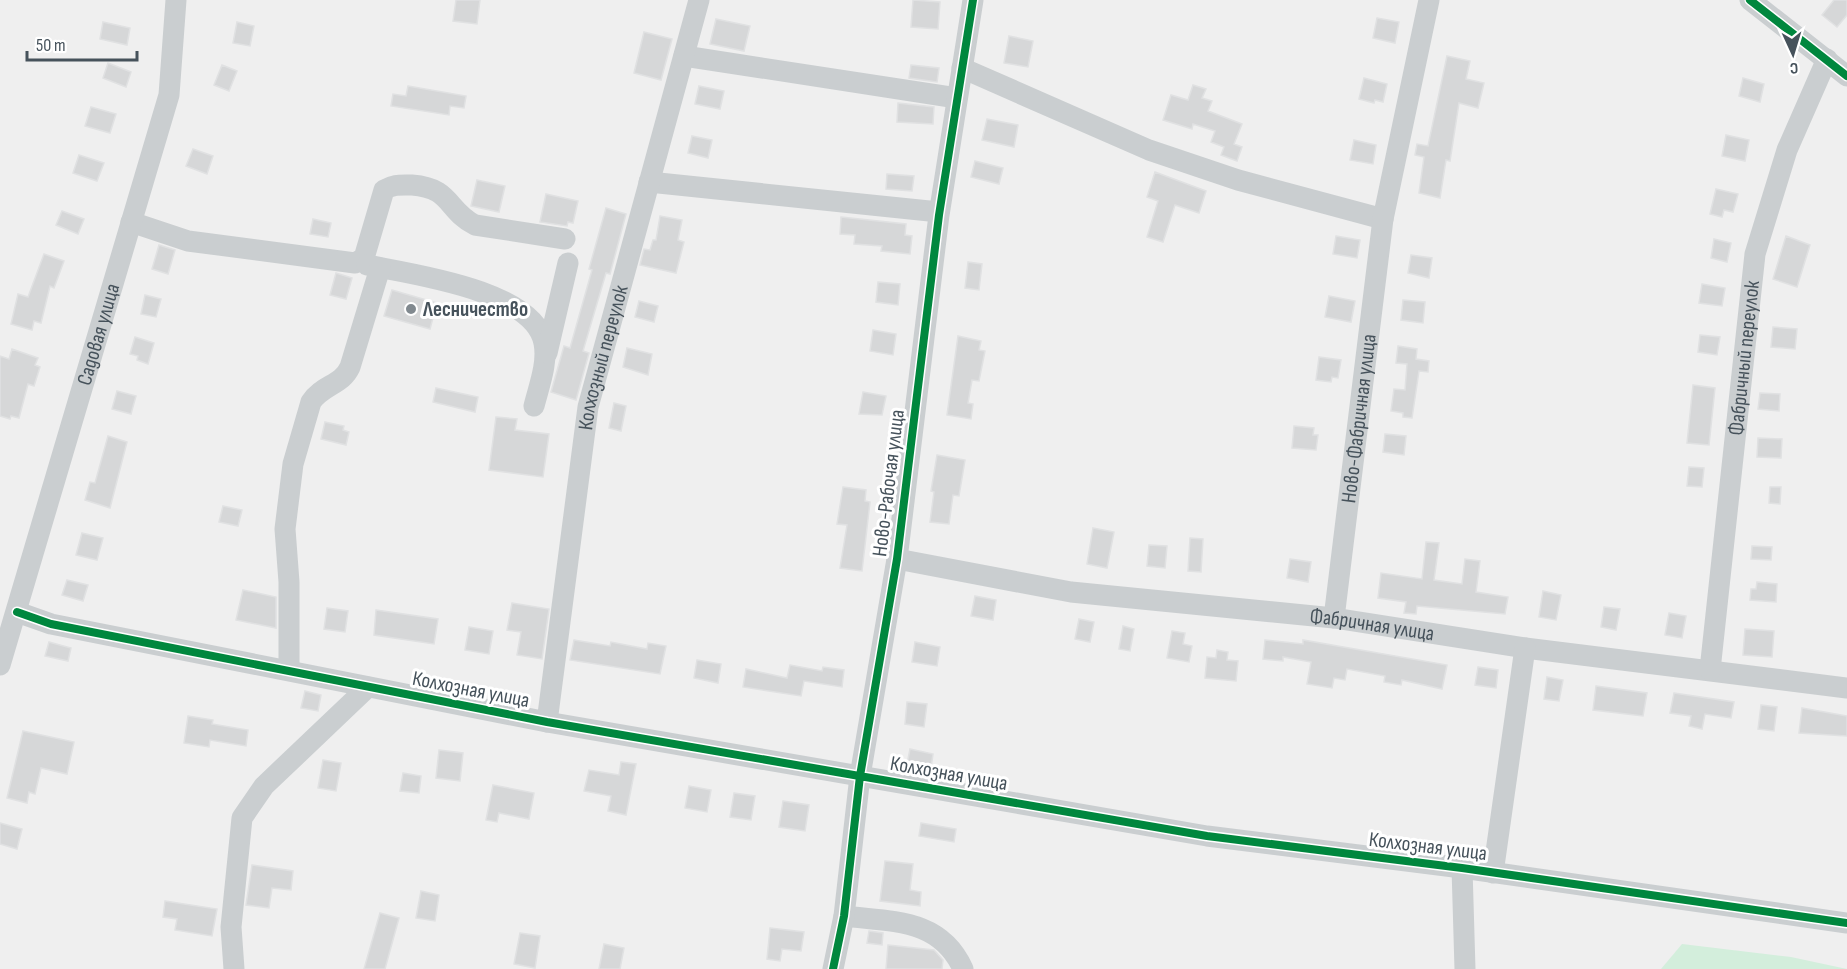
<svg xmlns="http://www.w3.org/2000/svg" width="1847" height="969" font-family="'Sofia Sans Condensed',sans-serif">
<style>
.green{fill:#d3eedc}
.building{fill:#d6d7d8;stroke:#e0e1e2;stroke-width:1.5}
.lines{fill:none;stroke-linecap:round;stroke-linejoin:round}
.minor{stroke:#caced0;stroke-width:21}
.cycleway-casing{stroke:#fff;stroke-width:11}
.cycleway{stroke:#00873e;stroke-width:8}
.poi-dot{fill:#81898f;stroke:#fff;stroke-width:2}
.labels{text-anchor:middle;stroke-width:6;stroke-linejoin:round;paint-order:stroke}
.poi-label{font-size:21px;font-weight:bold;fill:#46525b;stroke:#fff;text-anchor:start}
.street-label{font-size:21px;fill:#46525b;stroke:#fff}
</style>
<rect width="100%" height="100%" fill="#efefef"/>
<!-- green -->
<path class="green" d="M1682,944L1791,957L1847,969H1661Z"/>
<!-- building -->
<path class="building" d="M456,0H480L477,24L453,21Z
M913,0L940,2L938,29L911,27Z
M1834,0H1847V15L1837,27L1822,15Z
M1377,18L1399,22L1395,43L1373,38Z
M716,19L750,26L744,51L710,44Z
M103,22L130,28L127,45L100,39Z
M237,22L254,26L250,46L233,43Z
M644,32L672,39L661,80L634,73Z
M1009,36L1033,41L1028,67L1004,63Z
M1447,56L1470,61L1466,79L1484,83L1478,108L1459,103L1450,161L1446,160L1440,198L1419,193L1424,157L1415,155L1417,144L1428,146Z
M108,63L131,72L126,87L103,78Z
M222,65L237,71L229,91L214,85Z
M911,65L939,68L937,82L909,78Z
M1364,78L1387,84L1383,102L1375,100L1374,103L1359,99Z
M1743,78L1764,84L1760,102L1739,96Z
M1193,85L1206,89L1202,98L1212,101L1208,111L1242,124L1234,144L1242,147L1237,161L1221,155L1224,147L1211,142L1215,131L1193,124L1192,129L1163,120L1171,95L1188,100Z
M408,86L466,96L464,108L450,106L449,115L391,106L393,94L406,96Z
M699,86L724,91L720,109L695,104Z
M898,103L934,107L933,124L897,122Z
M91,107L116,114L110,133L85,126Z
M987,119L1018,125L1014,147L982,140Z
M1726,135L1749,140L1745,161L1722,156Z
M692,136L712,140L708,158L688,153Z
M1354,140L1376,145L1373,164L1350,160Z
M193,149L213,156L207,174L186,166Z
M79,155L104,163L97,181L73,173Z
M975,161L1003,168L999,184L971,177Z
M1155,172L1206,191L1199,213L1175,205L1163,242L1147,237L1158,201L1147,197Z
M887,174L914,176L912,191L886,189Z
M477,180L505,186L499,212L471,206Z
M1716,189L1738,194L1733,212L1724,210L1722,217L1710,214Z
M546,194L578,201L573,223L568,222L567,226L540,222Z
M606,208L626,214L610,274L606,273L583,351L589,353L576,400L551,392L564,346L570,348L592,270L589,269Z
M62,211L84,219L78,234L56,225Z
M660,216L682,220L678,240L684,242L676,273L640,265L644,249L650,250L653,240H656Z
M841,217L906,224L905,235L912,236L910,254L881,251L882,246L854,244L855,235L840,234Z
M313,219L331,223L328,237L310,234Z
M1336,236L1360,240L1357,258L1333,254Z
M1786,236L1810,245L1797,287L1773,279Z
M1714,239L1731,243L1727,262L1711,258Z
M159,245L175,250L168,274L152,269Z
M44,254L64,261L54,288L50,286L41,323L34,321L32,330L11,324L18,294L28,297Z
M1411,255L1432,258L1429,278L1408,273Z
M968,262L982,264L979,290L965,288Z
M336,273L352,278L346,299L330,295Z
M878,282L900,284L898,305L876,302Z
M1702,284L1725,288L1722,306L1699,303Z
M392,290L437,303L430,329L384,316Z
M145,295L161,299L156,317L141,314Z
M1329,296L1355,301L1351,322L1325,317Z
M1403,300L1425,302L1423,323L1401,320Z
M639,301L658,306L654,322L635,317Z
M1773,327L1797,329L1795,349L1771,347Z
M873,330L896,334L893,355L870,351Z
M1700,335L1720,337L1717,355L1698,352Z
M958,336L981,341L979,350L985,351L979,381L972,380L968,403L973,404L971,419L947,415Z
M135,337L154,343L148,364L137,360L138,356L130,354Z
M1398,346L1417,349L1416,359L1429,361L1428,372L1419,371L1412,418L1403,417V413L1391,411L1394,389L1405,390L1407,364L1396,363Z
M627,348L652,354L648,375L623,367Z
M12,349L38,358L35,365L40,367L34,386L28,384L19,418L11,416L10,419L0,416V356L9,359Z
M1319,357L1341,360L1338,378L1332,377L1331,382L1316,380Z
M1693,385L1715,388L1709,445L1687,443Z
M436,388L478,397L475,412L433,402Z
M117,391L136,396L131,414L112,409Z
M863,392L886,396L882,415L859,414Z
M1760,393L1780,394L1779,411L1758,409Z
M614,403L626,406L621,431L609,428Z
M496,417L517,419L515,430L549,434L543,477L489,470Z
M325,422L344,426L343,430L349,432L346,445L321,439Z
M1294,426L1314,428L1313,435H1318L1316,450L1292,448Z
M1385,434L1406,436L1404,455L1383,452Z
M108,436L127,442L110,508L85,500L90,482L95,483Z
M1758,438L1782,439L1781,458L1757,457Z
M937,455L965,460L959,496L953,495L949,524L930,522L934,492L931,491Z
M1689,467L1704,468L1702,487L1687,486Z
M843,487L866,490L865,501L870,502L862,571L840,568L847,525L837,524Z
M1770,487H1781L1780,504L1769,503Z
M223,506L242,510L238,526L219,522Z
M1093,528L1114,532L1107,568L1087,564Z
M82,533L103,538L97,560L76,555Z
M1190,538L1203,539L1201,572L1188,571Z
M1426,542L1439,543L1434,580L1462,584L1465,559L1480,561L1476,592L1508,597L1505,614L1417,606L1416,614L1404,613L1406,602L1378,598L1381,573L1422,579Z
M1149,545L1167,546L1165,568L1147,566Z
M1752,546L1772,547L1771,560L1751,559Z
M1290,559L1311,562L1308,582L1287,578Z
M67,580L88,585L83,601L62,595Z
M1757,582L1777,584L1776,602L1750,600L1751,589H1756Z
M243,590L276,597V628L236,620Z
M1543,591L1561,595L1556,620L1539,617Z
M975,596L996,600L993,620L971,616Z
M512,603L549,609L542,659L517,655L521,632L507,630Z
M1604,607L1620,609L1616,630L1601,627Z
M327,608L348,611L345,632L324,629Z
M376,610L438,619L434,644L374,635Z
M1669,613L1686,616L1682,638L1665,635Z
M1079,619L1094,622L1090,642L1075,639Z
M1123,626L1134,629L1130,651L1119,649Z
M469,627L493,631L489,654L465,650Z
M1745,629L1774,631L1772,657L1743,655Z
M1172,631L1185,633L1183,644L1192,646L1189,662L1167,658Z
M574,640L610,646L611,642L647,649L648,643L666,646L660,674L570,660Z
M1265,640L1303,644V640L1447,665L1442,689L1402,680L1401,685L1384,682L1385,676L1347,669L1345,680L1334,678L1332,688L1307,684L1311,662L1283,657V661L1263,659Z
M49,642L71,648L68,661L45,656Z
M915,642L940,647L937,666L912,662Z
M1217,650L1228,652L1227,660L1238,661L1236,681L1205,678L1207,657L1216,658Z
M697,660L721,664L718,683L694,678Z
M790,665L822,671L823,667L844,670L842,687L804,681L801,696L743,687L746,669L787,678Z
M1478,667L1498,670L1496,688L1475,685Z
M1547,677L1563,680L1559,701L1544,699Z
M1596,686L1647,693L1643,716L1593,710Z
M305,691L321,695L318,711L301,708Z
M1674,693L1734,702L1731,718L1705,714L1702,729L1689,726L1691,716L1670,713Z
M907,702L927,704L924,727L905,724Z
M1761,705L1777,707L1774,731L1758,729Z
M1802,708L1847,716V736L1799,733Z
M188,716L213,720L212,724L248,730L246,746L210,740L209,747L184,743Z
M23,731L74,742L67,774L41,768L35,794L29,792L27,803L7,798Z
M910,749L933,754L931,768L907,764Z
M439,750L463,753L460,781L436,778Z
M323,760L341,763L336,791L318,788Z
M621,762L636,764L626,815L608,811L611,796L584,791L589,770L619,775Z
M403,773L421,776L419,793L400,791Z
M493,785L534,793L529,819L499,813L497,822L486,820Z
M689,786L711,790L707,812L685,808Z
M734,793L755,796L751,820L730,817Z
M783,801L809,805L805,831L779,827Z
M0,823L22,829L17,849L0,844Z
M921,823L956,829L954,842L919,836Z
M885,861L913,864L910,890L921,892L920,906L880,901Z
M252,865L293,871L291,890L272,888L269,908L246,905Z
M421,891L439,895L435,921L416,918Z
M165,901L217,909L212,936L175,930L177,919L163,917Z
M380,913L399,918L385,969H364Z
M770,928L804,932L801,951L782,949L780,961L767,959Z
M869,931L883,933L882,945L867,943Z
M520,933L540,936L535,968L514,964Z
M604,944L624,948L620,969H599Z
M888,945L934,950L943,960L942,969H886Z"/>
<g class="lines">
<!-- minor -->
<g class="minor">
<path d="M1750,0L1847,76"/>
<path d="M684,56L957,98"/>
<path d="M962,68L1149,150L1238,180L1383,219"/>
<path d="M649,182L939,212"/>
<path d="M131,222L188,241L355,263L364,258L384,190C394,184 400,185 412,185C452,188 446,210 475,225L565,239"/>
<path d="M367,265C411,274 534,290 544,343C548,363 539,386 534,406"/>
<path d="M547,353L568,263"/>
<path id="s1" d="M897,559L1071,592L1334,618L1525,648L1847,688"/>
<path d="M17,612L51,624L547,722L1207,836L1462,868L1847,923"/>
<path id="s2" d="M1334,618L1383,219L1429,0"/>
<path id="s3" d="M0,665L169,95L176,0"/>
<path d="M289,670V582L285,529L293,464L311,402C322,385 342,385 350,367L380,268"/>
<path id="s4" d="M1710,670L1755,254L1787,150L1827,59"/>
<path id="s5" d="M547,722L588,407L699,0"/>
<path d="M1462,868L1465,969"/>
<path d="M1493,873L1525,648"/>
<path d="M844,916C892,922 940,918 963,969"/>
<path d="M234,969L231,927L242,818L264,786L368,687"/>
<path d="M833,969L844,916L860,776L897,559L939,215L973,0"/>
</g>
<defs>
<path id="cycleway" d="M1750,0L1847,76
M17,612L51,624L547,722L1207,836L1462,868L1847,923
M833,969L844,916L860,776L897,559L939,215L973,0"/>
</defs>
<!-- cycleway casing -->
<use href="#cycleway" class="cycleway-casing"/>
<!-- cycleway -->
<use href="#cycleway" class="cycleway"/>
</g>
<!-- markers -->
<circle class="poi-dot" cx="411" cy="309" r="6"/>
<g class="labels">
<!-- poi labels -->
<g class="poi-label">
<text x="423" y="316">Лесничество</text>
</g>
<!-- street labels -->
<g class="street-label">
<text dy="7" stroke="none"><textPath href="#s3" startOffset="345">Садовая улица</textPath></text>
<text dy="7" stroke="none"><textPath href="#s5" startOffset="369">Колхозный переулок</textPath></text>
<text dy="7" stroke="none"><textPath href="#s4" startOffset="314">Фабричный переулок</textPath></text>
<text dy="7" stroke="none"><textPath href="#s2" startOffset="201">Ново-Фабричная улица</textPath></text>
<text transform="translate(888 483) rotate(-83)" y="7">Ново-Рабочая улица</text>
<text dy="7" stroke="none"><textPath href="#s1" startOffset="480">Фабричная улица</textPath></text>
<text transform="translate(471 689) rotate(11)" y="7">Колхозная улица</text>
<text transform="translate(949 773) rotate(10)" y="7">Колхозная улица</text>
<text transform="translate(1428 846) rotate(7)" y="7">Колхозная улица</text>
</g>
</g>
<!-- north arrow -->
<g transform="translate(1793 54) rotate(176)" stroke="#ffffff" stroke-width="4.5" paint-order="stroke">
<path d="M0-4.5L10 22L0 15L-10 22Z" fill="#46525b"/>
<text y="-9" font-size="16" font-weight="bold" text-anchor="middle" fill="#46525b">С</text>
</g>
<!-- scale -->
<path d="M27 51v9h110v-9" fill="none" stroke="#46525b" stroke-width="3"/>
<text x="36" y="51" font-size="18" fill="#46525b" stroke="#ffffff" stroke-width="4.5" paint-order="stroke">50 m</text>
</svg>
